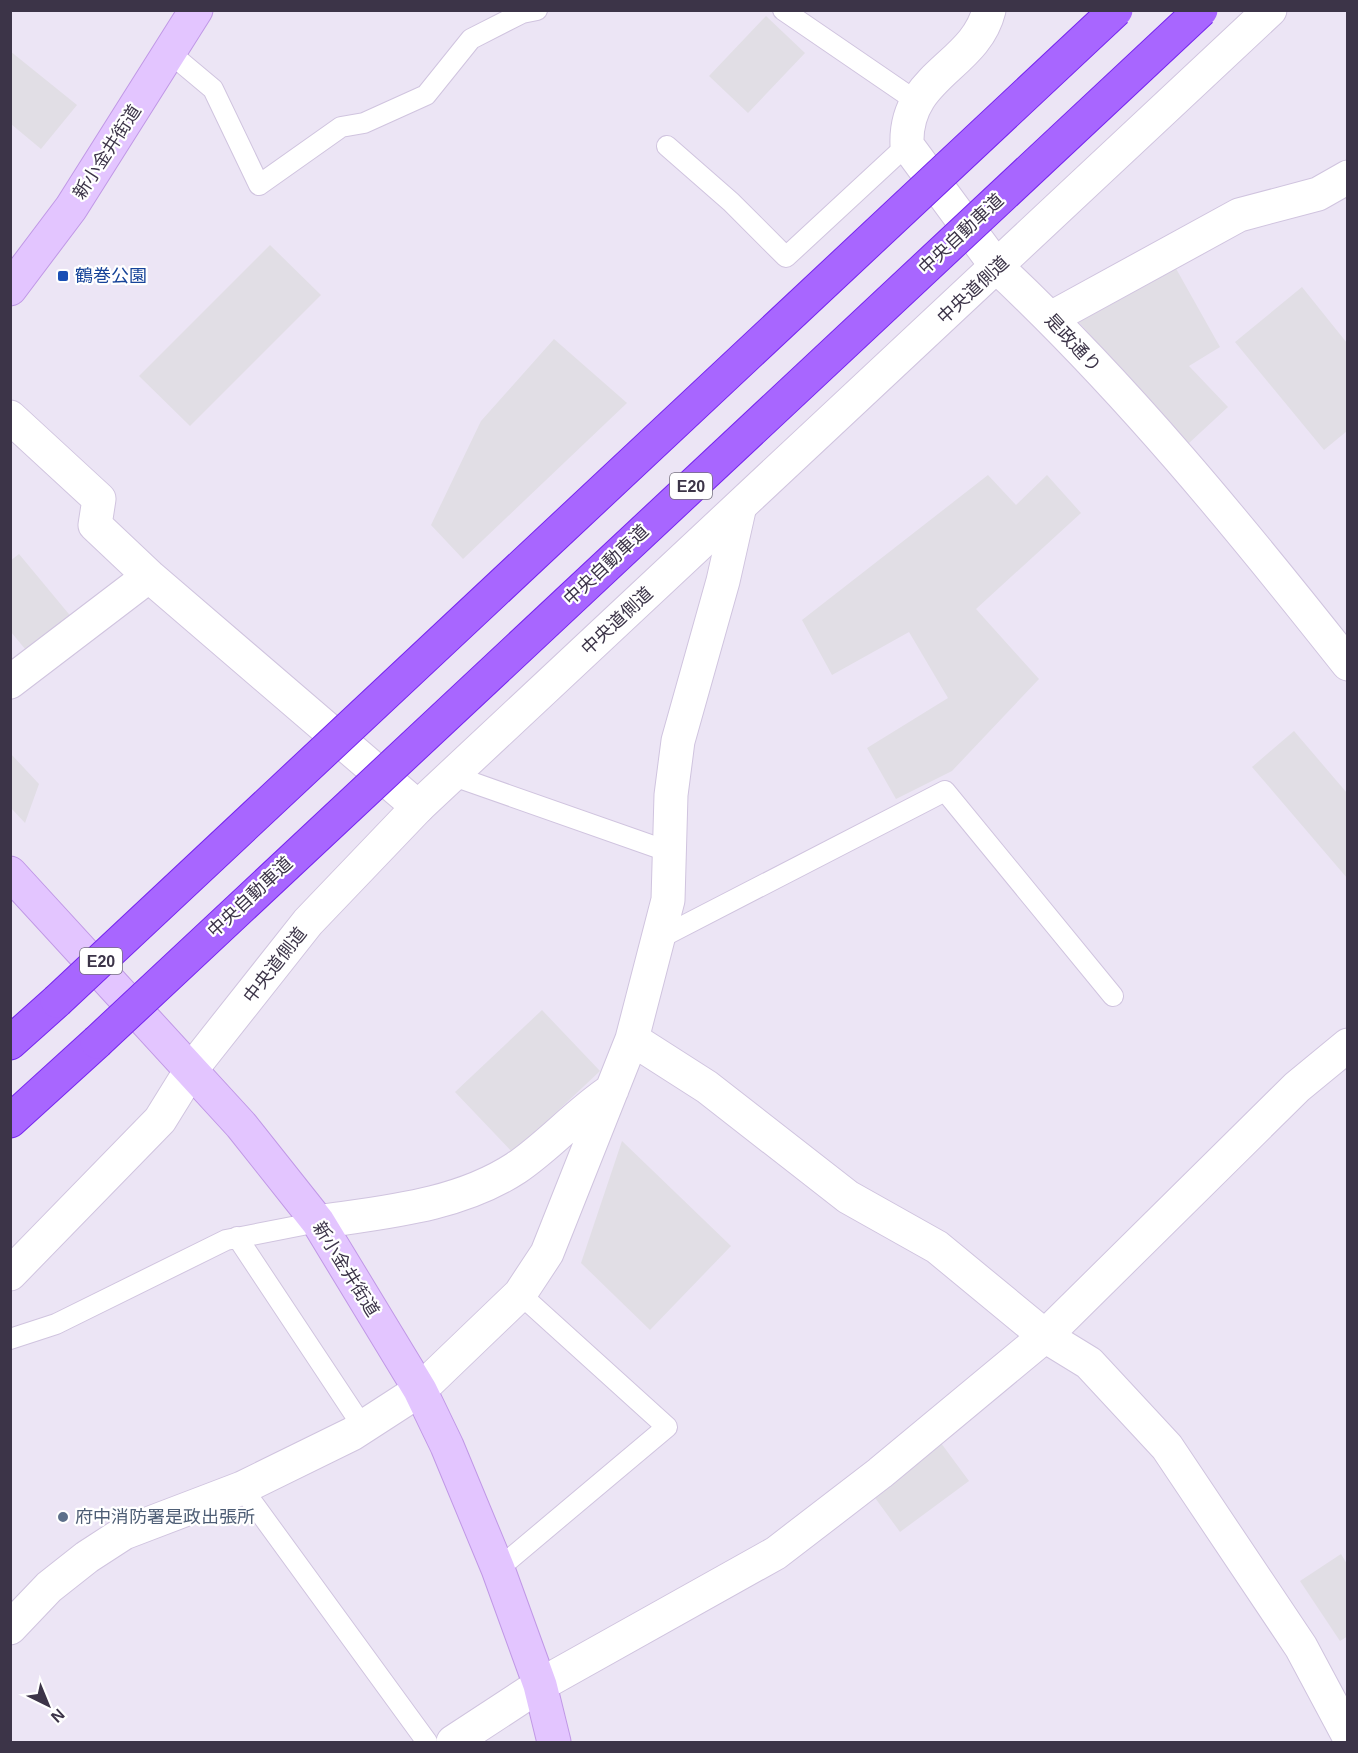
<svg xmlns="http://www.w3.org/2000/svg" width="1358" height="1753" font-family="Helvetica,'Noto Sans JP',sans-serif">
<style>
.parking{fill:#e1dee5}
.lines{fill:none;stroke-linecap:round;stroke-linejoin:round}
.service-casing{stroke:#d0c4df;stroke-width:22}
.minor-casing{stroke:#d0c4df;stroke-width:35}
.tertiary-casing{stroke:#d0c4df;stroke-width:35}
.secondary-casing{stroke:#c098e6;stroke-width:35}
.motorway-casing{stroke:#7626ee;stroke-width:35}
.service{stroke:#fff;stroke-width:20}
.minor{stroke:#fff;stroke-width:33}
.tertiary{stroke:#fff;stroke-width:33}
.secondary{stroke:#e3c5ff;stroke-width:33}
.motorway{stroke:#a866ff;stroke-width:33}
.motorway-bridge-casing{stroke:#7626ee;stroke-width:35;stroke-linecap:butt}
.motorway-bridge{stroke:#a866ff;stroke-width:33}
.transit-dot{fill:#1a4fb4;stroke:#fff;stroke-width:2}
.service-dot{fill:#5c6f8a;stroke:#fff;stroke-width:2}
.labels{text-anchor:middle;stroke-width:4.5;stroke-linejoin:round;paint-order:stroke}
.shield{fill:#fff;stroke:#76717f;stroke-width:1.5}
.shield-label{font-size:16px;font-weight:bold;fill:#3c3448}
.street-label{font-size:18px;fill:#3c3448;stroke:#fff}
.transit-label{font-size:18px;fill:#164399;stroke:#fff;text-anchor:start}
.service-label{font-size:18px;fill:#4e5e75;stroke:#fff;text-anchor:start}
</style>
<rect width="100%" height="100%" fill="#ece5f5"/>
<!-- parking -->
<path class="parking" d="M766,16L805,53L748,113L709,76Z
M10,51L77,105L41,149L11,124Z
M270,245L321,295L190,426L139,376Z
M1174,265L1220,347L1189,366L1228,407L1188,444L1077,320Z
M1302,287L1347,343V431L1324,450L1235,342Z
M554,339L627,403L463,559L431,525L481,421Z
M988,475L1016,505L1047,475L1081,513L976,609L1039,679L952,771L896,799L867,748L948,698L909,632L832,675L802,620Z
M19,554L78,625L35,661L11,632L10,561Z
M1294,731L1347,793V878L1252,767Z
M11,754L39,784L25,823L11,808Z
M542,1010L600,1071L513,1153L455,1092Z
M622,1141L731,1246L650,1330L581,1263Z
M938,1439L969,1481L900,1532L870,1491Z
M1341,1554L1347,1564L1348,1636L1340,1641L1300,1581Z"/>
<g class="lines">
<defs>
<path id="service" d="M783,10L916,101
M170,53L213,89L259,185L341,127L364,123L426,95L471,39L522,13L537,10
M667,146L731,202L786,257L907,145
M451,775L670,852
M660,938L945,791L1113,996
M237,1237L363,1427
M10,1339L56,1324L226,1240L318,1222
M242,1488L427,1742
M498,1569L667,1427L520,1294"/>
<path id="minor" d="M989,10C975,67 904,75 907,145L997,267
M1051,318L1239,215L1318,194L1348,177
M10,417L99,499L95,525L149,576L418,807
M10,682L149,576
M632,1039L707,1087L848,1197L937,1247L1045,1336L1089,1363L1167,1447L1301,1647L1348,1735
M318,1222C385,1212 458,1206 516,1168C550,1145 577,1113 612,1090
M10,1274L160,1120L191,1070
M10,1628L49,1587L87,1557L124,1533L242,1488L352,1434L420,1390L520,1294L547,1253L632,1039L668,900L671,795L678,741L723,581L739,510
M453,1742L540,1685L776,1553L880,1473L1045,1336L1297,1087L1348,1045"/>
<path id="tertiary" d="M997,267C1126,388 1238,525 1348,664
M191,1070L308,922L418,807L1270,10"/>
<path id="secondary" d="M10,289L71,208L196,10
M10,873L241,1125L318,1222L420,1390L447,1446L498,1569L540,1685L554,1742"/>
<path id="motorway" d="M10,1043L57,1001
M10,1121L97,1042"/>
</defs>
<!-- service casing -->
<use href="#service" class="service-casing"/>
<!-- minor casing -->
<use href="#minor" class="minor-casing"/>
<!-- tertiary casing -->
<use href="#tertiary" class="tertiary-casing"/>
<!-- secondary casing -->
<use href="#secondary" class="secondary-casing"/>
<!-- motorway casing -->
<use href="#motorway" class="motorway-casing"/>
<!-- service -->
<use href="#service" class="service"/>
<!-- minor -->
<use href="#minor" class="minor"/>
<!-- tertiary -->
<use href="#tertiary" class="tertiary"/>
<!-- secondary -->
<use href="#secondary" class="secondary"/>
<!-- motorway -->
<use href="#motorway" class="motorway"/>
<defs>
<path id="motorway-bridge" d="M57,1001L1116,10
M97,1042L1201,10"/>
</defs>
<!-- motorway-bridge casing -->
<use href="#motorway-bridge" class="motorway-bridge-casing"/>
<!-- motorway-bridge -->
<use href="#motorway-bridge" class="motorway-bridge"/>
</g>
<!-- markers -->
<rect class="transit-dot" x="57" y="270" width="12" height="12" rx="3"/>
<circle class="service-dot" cx="63" cy="1517" r="6"/>
<g class="labels">
<!-- shield labels -->
<g class="shield">
<rect x="670" y="473" width="42" height="26" rx="4.5"/>
<rect x="80" y="948" width="42" height="26" rx="4.5"/>
</g>
<g class="shield-label">
<text x="691" y="492">E20</text>
<text x="101" y="967">E20</text>
</g>
<!-- street labels -->
<g class="street-label">
<text transform="translate(107 152) rotate(-57)" y="6">新小金井街道</text>
<text transform="translate(961 234) rotate(-43)" y="6">中央自動車道</text>
<text transform="translate(973 290) rotate(-43)" y="6">中央道側道</text>
<text transform="translate(1073 343) rotate(47)" y="6">是政通り</text>
<text transform="translate(606 565) rotate(-43)" y="6">中央自動車道</text>
<text transform="translate(617 621) rotate(-43)" y="6">中央道側道</text>
<text transform="translate(250 897) rotate(-43)" y="6">中央自動車道</text>
<text transform="translate(275 965) rotate(-52)" y="6">中央道側道</text>
<text transform="translate(346 1269) rotate(58)" y="6">新小金井街道</text>
</g>
<!-- transit labels -->
<g class="transit-label">
<text x="75" y="282">鶴巻公園</text>
</g>
<!-- service labels -->
<g class="service-label">
<text x="75" y="1523">府中消防署是政出張所</text>
</g>
</g>
<!-- border -->
<rect width="1358" height="1753" fill="none" stroke="#3c3448" stroke-width="24"/>
<!-- north arrow -->
<g transform="translate(48 1705) rotate(137)" stroke="#ffffff" stroke-width="4.5" paint-order="stroke">
<path d="M0-4.5L10 22L0 15L-10 22Z" fill="#3c3448"/>
<text y="-9" font-size="16" font-weight="bold" text-anchor="middle" fill="#3c3448">N</text>
</g>
</svg>
